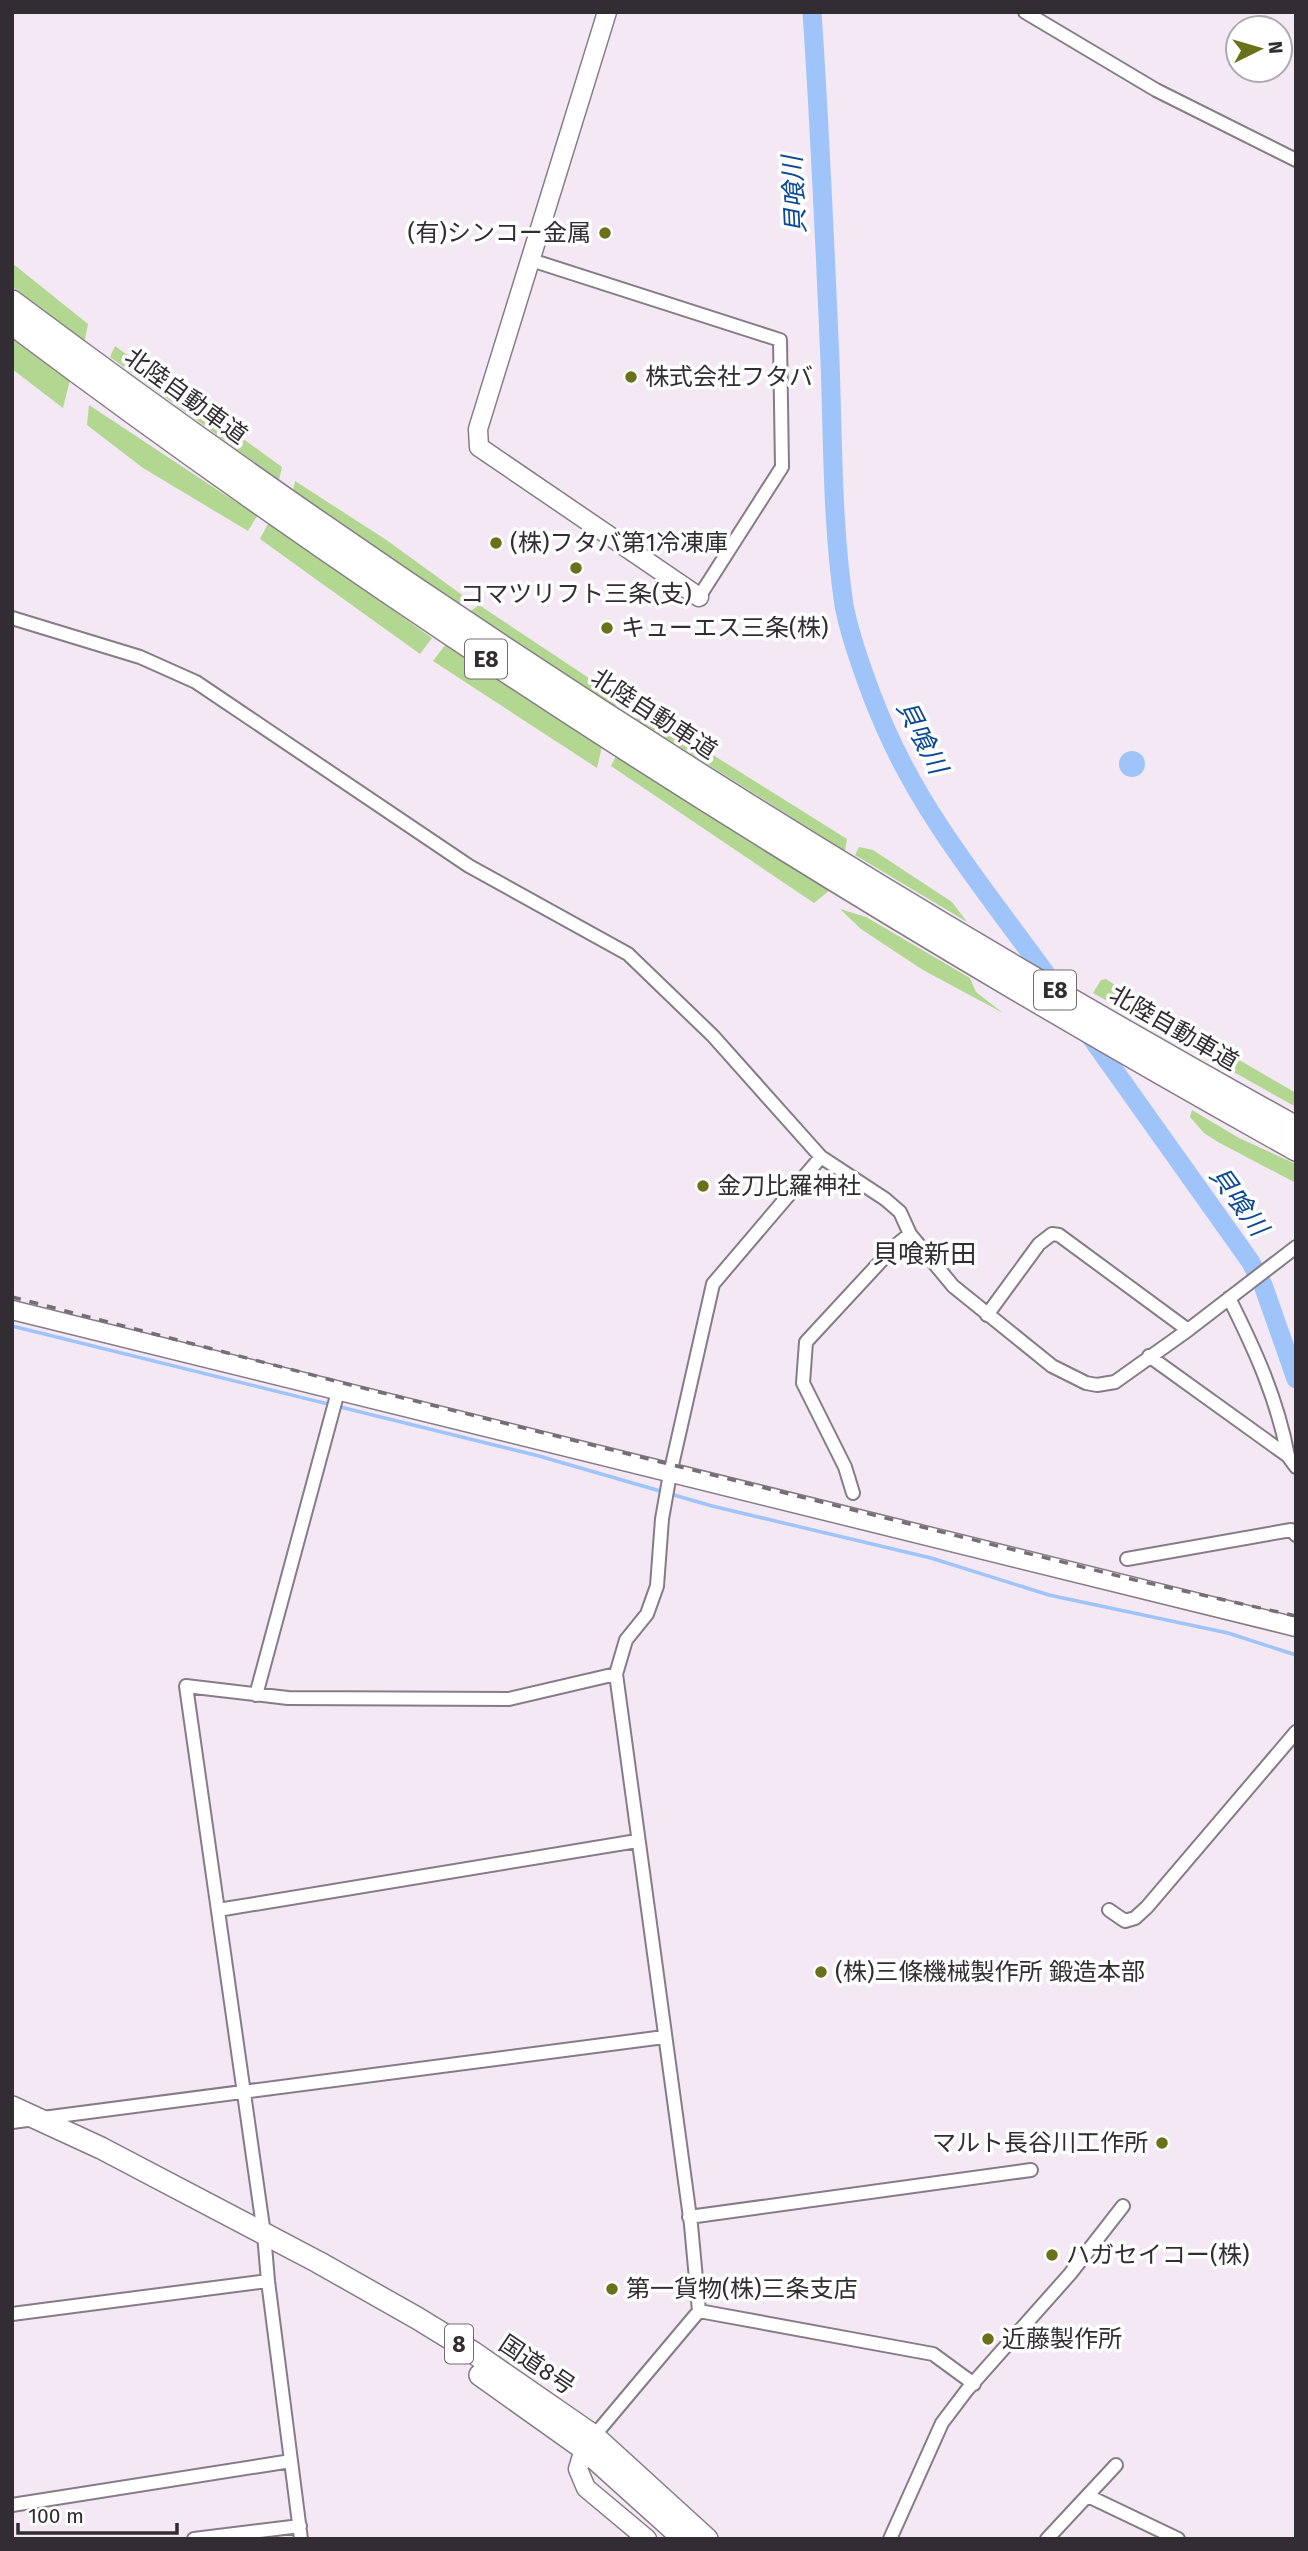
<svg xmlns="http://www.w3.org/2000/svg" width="1308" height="2551" font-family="'Fira Sans','Noto Sans JP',sans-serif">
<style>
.green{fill:#b2d790}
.water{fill:#9ec4fa}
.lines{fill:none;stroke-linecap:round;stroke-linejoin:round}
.stream{stroke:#9ec4fa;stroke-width:3.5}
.river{stroke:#9ec4fa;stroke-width:19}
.street-casing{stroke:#867c87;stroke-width:16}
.secondary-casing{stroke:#867c87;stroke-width:21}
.highway-casing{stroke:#867c87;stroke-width:24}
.street{stroke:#fff;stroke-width:12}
.secondary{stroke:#fff;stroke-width:18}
.highway{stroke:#fff;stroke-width:21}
.rail{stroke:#756e75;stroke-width:3.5;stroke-dasharray:9 9;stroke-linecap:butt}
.poi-dot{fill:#6b7118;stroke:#fff;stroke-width:2.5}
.labels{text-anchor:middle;stroke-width:7;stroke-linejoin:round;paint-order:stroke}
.shield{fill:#fff;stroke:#706c70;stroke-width:2}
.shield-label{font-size:23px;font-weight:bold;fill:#322d32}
.poi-label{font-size:24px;fill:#322d32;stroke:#fff;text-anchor:start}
.street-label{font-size:24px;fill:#322d32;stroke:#fff}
.water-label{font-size:26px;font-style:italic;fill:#0d4a96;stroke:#fff}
.neighbourhood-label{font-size:26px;fill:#322d32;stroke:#fff}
</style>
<rect width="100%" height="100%" fill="#f3e8f4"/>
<!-- green -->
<path class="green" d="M12,263L88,324L84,344L12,286Z
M12,332L71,376L63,408L12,369Z
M115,346L282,467L279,480L110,357Z
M89,405L257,516L248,531L143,468L87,425Z
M295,481L385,539L465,597L458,605L293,490Z
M269,522L432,638L420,654L260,539Z
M479,605L619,698L614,709L468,613Z
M446,644L602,746L597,768L433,661Z
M646,713L847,839L845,851L636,719Z
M616,756L830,890L814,903L611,766Z
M859,847L873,850L952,902L967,922L855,855Z
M840,909L866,917L970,978L976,992L1003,1013L923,970L861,929Z
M1106,979L1146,1006L1296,1093V1107L1093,993L1101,980Z
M1192,1110L1239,1138L1296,1164V1183L1218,1142L1204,1133L1190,1117Z"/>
<!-- water -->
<path class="water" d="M1119 764a13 13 0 1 1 26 0a13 13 0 1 1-26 0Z"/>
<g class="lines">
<!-- stream -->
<path class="stream" d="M12,1326L539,1456L712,1506L931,1558L1049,1595L1228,1633L1296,1655"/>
<!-- river -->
<path class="river" d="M812,12C820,129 825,245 830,361C833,442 832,524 844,605C850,638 870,693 884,725C926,823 997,904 1058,991
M1085,1029L1250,1261L1263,1285L1296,1379"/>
<defs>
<path id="street" d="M1025,12L1156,90L1296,160
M531,260L780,340L782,467L699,597
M12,618L140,657L196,682L469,866L628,954L713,1036L821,1157L885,1199L900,1212L910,1234L953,1286L1052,1366L1086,1383L1097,1385L1115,1382L1188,1330L1296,1247
M1229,1298C1255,1350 1277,1398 1288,1456
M987,1315L1039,1244L1052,1234L1059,1235L1188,1330
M1149,1356L1288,1456L1296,1467
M853,1493L845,1467L803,1383L806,1342L894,1247L910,1234
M1127,1559L1291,1530L1296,1535
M256,1695L336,1399V1392
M218,1910L637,1841
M1109,1910L1125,1921L1135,1918L1147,1907L1296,1732
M12,2122L664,2037
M689,2217L1031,2170
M699,2311L933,2354L974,2384
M12,2314L268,2281
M594,2436L699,2311L691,2225L616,1674L626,1640L647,1614L657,1586L662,1519L670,1474L713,1284L821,1157
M1088,2496L1178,2539
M12,2505L291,2461
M194,2539L300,2526
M301,2539L268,2281L264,2234L186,1686L288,1698L509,1699L616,1674
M890,2539L942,2423L967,2390L1070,2274L1123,2206
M1047,2539L1116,2465"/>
<path id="secondary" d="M607,12L478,429L479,447L699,597
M12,1310L1296,1627
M591,2440L584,2449L578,2469L586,2488L647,2539"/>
<path id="highway" d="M12,301C420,606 850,880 1296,1127
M12,324C419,630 851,902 1296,1150
M12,2107L101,2148L318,2262L417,2318L474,2353L594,2436L707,2539
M480,2375L584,2449L684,2539"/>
</defs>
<!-- street casing -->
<use href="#street" class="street-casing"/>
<!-- secondary casing -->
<use href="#secondary" class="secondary-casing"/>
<!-- highway casing -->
<use href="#highway" class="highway-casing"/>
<!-- street -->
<use href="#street" class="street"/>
<!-- secondary -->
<use href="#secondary" class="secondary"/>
<!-- highway -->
<use href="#highway" class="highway"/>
<!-- rail -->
<path class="rail" d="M12,1297L347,1384L1135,1580L1296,1616"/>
</g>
<!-- markers -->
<g class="poi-dot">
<circle cx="605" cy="233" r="7"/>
<circle cx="631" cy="377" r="7"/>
<circle cx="496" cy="543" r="7"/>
<circle cx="576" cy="568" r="7"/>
<circle cx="607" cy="628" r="7"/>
<circle cx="703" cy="1186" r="7"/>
<circle cx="821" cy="1972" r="7"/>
<circle cx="1162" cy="2143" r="7"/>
<circle cx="1052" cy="2255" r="7"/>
<circle cx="612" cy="2289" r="7"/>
<circle cx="988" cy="2339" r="7"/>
</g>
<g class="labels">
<!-- shield labels -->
<g class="shield">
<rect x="465" y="639.5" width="42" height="39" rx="5"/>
<rect x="1034" y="970.5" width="42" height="39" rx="5"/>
<rect x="445" y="2324.5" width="28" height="39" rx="5"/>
</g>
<g class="shield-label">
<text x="486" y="667">E8</text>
<text x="1055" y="998">E8</text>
<text x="459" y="2352">8</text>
</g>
<!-- poi labels -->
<g class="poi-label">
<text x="591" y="241" text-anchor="end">(有)シンコー金属</text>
<text x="645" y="385">株式会社フタバ</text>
<text x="510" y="551">(株)フタバ第1冷凍庫</text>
<text x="576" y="602" text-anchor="middle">コマツリフト三条(支)</text>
<text x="621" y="636">キューエス三条(株)</text>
<text x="717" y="1194">金刀比羅神社</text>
<text x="835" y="1980">(株)三條機械製作所 鍛造本部</text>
<text x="1148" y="2151" text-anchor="end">マルト長谷川工作所</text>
<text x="1066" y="2263">ハガセイコー(株)</text>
<text x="626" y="2297">第一貨物(株)三条支店</text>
<text x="1002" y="2347">近藤製作所</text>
</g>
<!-- street labels -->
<g class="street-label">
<text transform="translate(186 396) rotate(36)" y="8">北陸自動車道</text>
<text transform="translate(654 714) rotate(33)" y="8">北陸自動車道</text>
<text transform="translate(1174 1028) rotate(30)" y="8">北陸自動車道</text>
<text transform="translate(537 2365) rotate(34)" y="8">国道8号</text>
</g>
<!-- water labels -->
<g class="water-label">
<text transform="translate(794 195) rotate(-93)" y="9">貝喰川</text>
<text transform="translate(922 737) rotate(63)" y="9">貝喰川</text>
<text transform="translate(1239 1201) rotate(54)" y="9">貝喰川</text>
</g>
<!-- neighbourhood labels -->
<g class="neighbourhood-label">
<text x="924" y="1263">貝喰新田</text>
</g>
</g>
<!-- border -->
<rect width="1308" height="2551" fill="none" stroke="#322d32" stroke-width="28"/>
<!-- north arrow -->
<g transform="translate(1259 49) rotate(85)"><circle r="33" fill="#ffffff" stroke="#adabad" stroke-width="2"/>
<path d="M0-5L12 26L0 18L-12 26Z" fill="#6b7118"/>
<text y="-10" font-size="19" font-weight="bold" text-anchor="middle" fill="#322d32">N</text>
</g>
<!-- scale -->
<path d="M18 2523v10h159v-10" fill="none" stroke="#322d32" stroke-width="3.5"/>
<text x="28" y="2523" font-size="21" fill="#322d32" stroke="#ffffff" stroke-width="5" paint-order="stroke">100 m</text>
</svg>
